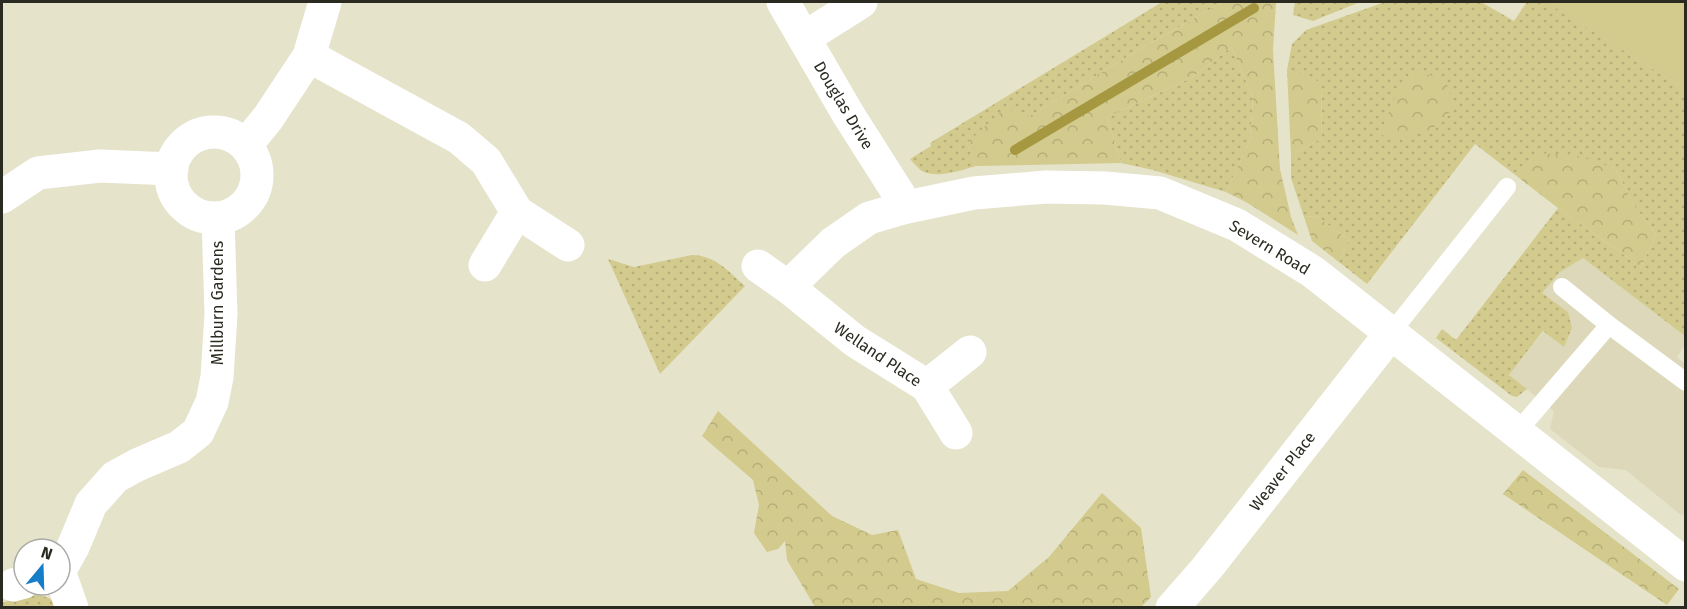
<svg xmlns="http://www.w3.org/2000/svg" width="1687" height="609" font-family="'Fira Sans',sans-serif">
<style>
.built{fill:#dcd8b9}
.grass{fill:url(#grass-dots)}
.forest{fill:url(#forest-crowns)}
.garden{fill:#d3ca8d}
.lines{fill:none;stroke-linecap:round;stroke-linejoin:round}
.stream{stroke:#a69841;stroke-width:10}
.service{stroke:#fff;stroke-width:18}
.minor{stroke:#fff;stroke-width:33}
.labels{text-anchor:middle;stroke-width:6;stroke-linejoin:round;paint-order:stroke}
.street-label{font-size:16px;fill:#2b2a21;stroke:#fff}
</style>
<defs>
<pattern id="grass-dots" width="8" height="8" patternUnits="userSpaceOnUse" patternTransform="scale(1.5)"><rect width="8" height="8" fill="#d3ca8d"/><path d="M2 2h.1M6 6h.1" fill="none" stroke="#b5ae79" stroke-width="1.8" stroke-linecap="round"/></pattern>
<pattern id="forest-crowns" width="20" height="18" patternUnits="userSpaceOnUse" patternTransform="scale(1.5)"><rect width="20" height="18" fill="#d3ca8d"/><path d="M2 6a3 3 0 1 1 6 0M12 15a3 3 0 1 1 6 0" fill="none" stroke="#b5ae79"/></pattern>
</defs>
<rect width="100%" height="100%" fill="#e6e3cb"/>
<!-- built -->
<path class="built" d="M1583,258L1685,336V345L1677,357L1685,364V511L1682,516L1626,470L1599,467L1550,429L1554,411L1509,375L1544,331L1564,347L1542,293L1560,272Z"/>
<!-- grass -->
<path class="grass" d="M1162,2H1223L1140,49L1025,119L967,143L976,166C961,170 941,178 924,172C919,170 914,163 910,159L931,146L930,143Z
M1295,2H1360L1313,21L1293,15Z
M1385,2H1481L1514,21L1527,2H1551L1550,4L1685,89V336L1583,258L1560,272L1542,293L1568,312L1572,328L1564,347L1543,331L1509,375L1527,389L1517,397L1512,396L1436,338L1442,329L1456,340L1558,208L1641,267L1656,234L1635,207L1615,168L1540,153L1514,174L1475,144L1367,284L1339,262L1349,240L1316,216L1304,217L1291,178V155L1322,138L1321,83L1287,70L1292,44L1306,30Z
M1231,47L1253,97L1250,140L1226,192L1153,170L1121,163L1107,117L1193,77Z
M692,255C715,255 729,272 745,286L660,374L608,259L634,267Z
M28,594C40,595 52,596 58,607H2V601V603Z"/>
<!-- forest -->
<path class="forest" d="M1223,2H1276L1273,50L1280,169L1291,217L1298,235L1246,202L1226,192L1250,140L1253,97L1231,47L1193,77L1107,117L1121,163L976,166L967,143L1006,107L1025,119L1140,49Z
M1287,70L1321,82L1322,138L1291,155Z
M1411,72L1434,76L1448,86L1454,108L1431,130L1393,140L1380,134L1397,92Z
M1539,153L1578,156L1615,168L1635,207L1656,234L1641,267L1558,208L1514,174Z
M1316,216L1349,240L1339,262L1312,241L1304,217Z
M718,411L832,516L872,535L898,530L916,579L959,593L1008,591L1049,557L1102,493L1141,528L1151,597L1140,608L815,607L787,560L785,541L778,549L767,552L754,533L759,505L753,480L702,436Z
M1523,470L1679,589L1667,605L1503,494Z"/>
<!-- garden -->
<path class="garden" d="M1551,2H1685V89L1549,4Z"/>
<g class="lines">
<!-- stream -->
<path class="stream" d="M1015,150L1254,8"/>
<!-- service -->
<path class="service" d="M1562,287L1609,325L1686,382
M1391,333L1507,187
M1517,432L1609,325"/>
<!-- minor -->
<path class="minor" d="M783,2L848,114L907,207
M804,38L861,2
M309,56L459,138L486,161L517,212L568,245
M171 175a43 43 0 1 1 86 0a43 43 0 1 1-86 0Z
M246,145L268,118L309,56L325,2
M2,197L38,173L100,166L172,169
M485,265L517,212
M758,266L788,287L855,341L927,386L956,433
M788,287L833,243L869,218L907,207L974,193L1046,187L1105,188L1160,193L1237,225L1313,272L1686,565
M927,386L970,352
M60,570L73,547L91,504L115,477L137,465L179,447L198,432L212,402L217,377L221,314L218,219
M60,574L72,608
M13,585L24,582
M1172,608L1207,568L1391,333"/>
</g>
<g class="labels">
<!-- street labels -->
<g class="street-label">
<text transform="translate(844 105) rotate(59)" y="6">Douglas Drive</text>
<text transform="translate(1270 247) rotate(31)" y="6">Severn Road</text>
<text transform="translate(217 303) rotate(-90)" y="6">Millburn Gardens</text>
<text transform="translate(878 354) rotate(34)" y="6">Welland Place</text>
<text transform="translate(1282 471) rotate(-52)" y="6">Weaver Place</text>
</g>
</g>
<!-- border -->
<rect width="1687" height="609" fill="none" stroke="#2b2a21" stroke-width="6"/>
<!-- north arrow -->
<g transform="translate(42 567) rotate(19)"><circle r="28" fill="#ffffff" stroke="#aaaaa6" stroke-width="1.5"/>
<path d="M0-4.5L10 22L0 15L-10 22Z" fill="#167ec9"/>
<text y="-9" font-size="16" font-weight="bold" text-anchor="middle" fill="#2b2a21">N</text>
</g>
</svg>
